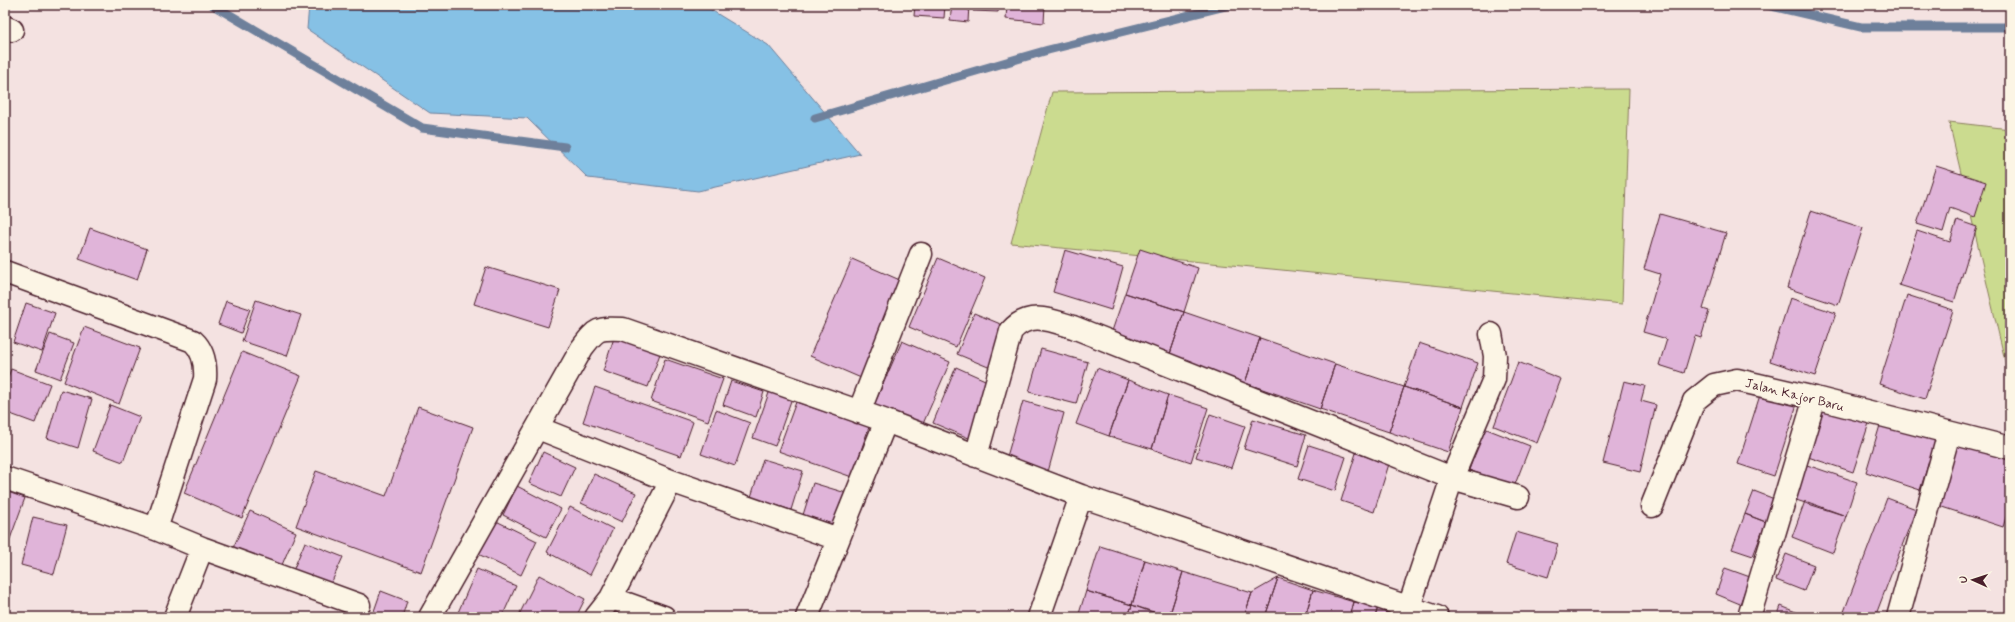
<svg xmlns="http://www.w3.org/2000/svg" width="2015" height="622" font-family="Mynerve,sans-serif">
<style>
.green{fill:#cbdb8f;stroke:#8a7d5d}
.water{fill:#86c1e5;stroke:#6e809b}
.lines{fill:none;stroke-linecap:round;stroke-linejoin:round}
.stream{stroke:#6e809b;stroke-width:9}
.building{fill:#e0b4d9;stroke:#4a1f2b}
.minor-casing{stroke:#4a1f2b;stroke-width:25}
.minor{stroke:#fcf5e5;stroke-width:22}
.labels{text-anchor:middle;stroke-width:3.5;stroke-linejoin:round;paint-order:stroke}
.street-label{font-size:13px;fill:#4a1f2b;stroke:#fcf5e5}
</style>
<rect width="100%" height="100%" fill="#f4e2e1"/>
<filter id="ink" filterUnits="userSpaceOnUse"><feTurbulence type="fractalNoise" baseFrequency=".025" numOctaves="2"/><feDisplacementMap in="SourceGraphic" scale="8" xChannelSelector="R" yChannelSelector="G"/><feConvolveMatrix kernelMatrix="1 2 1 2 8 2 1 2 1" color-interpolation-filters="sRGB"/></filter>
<g filter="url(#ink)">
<!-- green -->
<path class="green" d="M1629,89L1622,304L1011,243L1052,92Z
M1949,122L2010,129V382Z"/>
<!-- water -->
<path class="water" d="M309,5H703L768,45L860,154L698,191L588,178L527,118L430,113L307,29Z"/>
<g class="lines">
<!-- stream -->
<path class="stream" d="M213,5L422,128L565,147
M1767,5L1861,27H2010
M815,118L1048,50L1230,5"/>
</g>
<!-- building -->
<path class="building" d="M915,5H945L944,18L914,16Z
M952,5H969L968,22L950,20Z
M974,5H999L998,12L973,11Z
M1007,5H1045L1044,23L1006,19Z
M1936,166L1986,182L1975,217L1950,208L1943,232L1917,224Z
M1811,211L1863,228L1838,305L1787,288Z
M1660,214L1726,233L1703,309L1709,311L1701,338L1695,336L1684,373L1659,365L1667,339L1643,332L1660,274L1644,269Z
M1957,220L1977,227L1954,302L1899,285L1917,231L1950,242Z
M90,228L147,249L137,280L79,259Z
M1140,249L1198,268L1184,312L1125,293Z
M1065,250L1123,267L1111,310L1053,292Z
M938,258L985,278L956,347L909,327Z
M852,259L902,281L861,378L810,356Z
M486,267L560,290L548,327L474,304Z
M1125,293L1184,312L1169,357L1110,337Z
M1907,295L1953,310L1925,399L1879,384Z
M1790,298L1836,313L1815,376L1770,361Z
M256,300L301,315L287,356L242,341Z
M226,301L250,309L241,333L218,324Z
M26,303L55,313L42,352L13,342Z
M1184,312L1260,338L1245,383L1169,357Z
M974,313L1010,328L993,369L957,354Z
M84,327L140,348L119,404L64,382Z
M50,334L74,343L60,379L36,370Z
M615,335L661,351L648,387L603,371Z
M1260,338L1335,364L1320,409L1245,383Z
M902,341L950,362L922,426L874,405Z
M1419,343L1478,363L1463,407L1404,387Z
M1041,349L1088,362L1076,404L1029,392Z
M242,352L301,376L242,518L184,493Z
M665,359L723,379L708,421L651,401Z
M1518,362L1561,379L1537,443L1494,426Z
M1335,364L1404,387L1389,432L1320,409Z
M956,367L994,384L971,439L933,423Z
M1097,368L1128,380L1109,436L1076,424Z
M11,369L50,384L35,423L5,412V385Z
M1128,380L1168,395L1152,449L1109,436Z
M731,381L764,392L756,417L723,405Z
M1624,381L1645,386L1641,401L1656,405L1640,472L1603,463Z
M595,387L693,422L681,456L583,422Z
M771,387L793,395L775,446L753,438Z
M1404,387L1463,407L1448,452L1389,432Z
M61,390L92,399L78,448L47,438Z
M1761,392L1797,404L1774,476L1738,464Z
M1168,395L1208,408L1191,462L1152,449Z
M1023,401L1064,413L1048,472L1006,460Z
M796,402L869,427L852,477L778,451Z
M110,405L140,417L123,462L93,451Z
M1825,406L1870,420L1853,472L1808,457Z
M418,407L473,427L421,572L296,526L316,471L386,496Z
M716,410L750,423L735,466L701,454Z
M1210,414L1245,426L1231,468L1196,457Z
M1253,419L1306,435L1297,466L1244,449Z
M1881,422L1936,440L1920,490L1866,472Z
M1484,428L1530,446L1514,487L1469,470Z
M1957,441L2010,458V504L2003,527L1936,505Z
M1309,445L1346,457L1335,491L1298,479Z
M543,452L575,467L561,497L529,483Z
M1356,453L1389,464L1374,512L1341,501Z
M763,459L803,471L791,510L751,497Z
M1804,464L1857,482L1846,516L1793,499Z
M594,474L636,493L622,522L581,503Z
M813,483L846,493L836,525L803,515Z
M517,486L561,509L546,537L503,515Z
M5,491L25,498L10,539L5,537Z
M1754,491L1777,500L1768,523L1745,514Z
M1887,498L1916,509L1875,617H1842Z
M1805,501L1846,516L1833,553L1792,537Z
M570,507L613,529L590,575L547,552Z
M250,511L296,532L279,572L232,550Z
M1745,514L1766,522L1753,556L1732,549Z
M33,517L67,525L54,574L21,565Z
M490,518L537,541L521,575L474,552Z
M1516,532L1558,544L1548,577L1506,564Z
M305,542L343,557L329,588L292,573Z
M1100,546L1145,560L1132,605L1086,591Z
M1786,554L1814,565L1804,591L1776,580Z
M1145,560L1183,572L1169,617L1132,605Z
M1725,568L1750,577L1740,604L1716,594Z
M477,569L516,586L502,617H456Z
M1183,572L1252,593L1244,617H1169Z
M539,575L585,599L576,617H518Z
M1278,578L1313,590L1305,617H1265Z
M1278,578L1265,617H1244L1252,593Z
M1313,590L1354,602L1350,617H1305Z
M381,591L407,601L402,617H381L373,614Z
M1086,591L1132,605L1128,617H1078Z
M1354,602L1378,607L1375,617H1350Z
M1132,605L1165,617H1128Z
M1781,606L1808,617H1777Z
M1378,607L1411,617H1375Z"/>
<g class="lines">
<defs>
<path id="minor" d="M5,27L12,30
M5,272L193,341C204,351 206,364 205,379L156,529
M859,412L921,254
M538,428L671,481L838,539
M976,456L1011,331C1029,310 1051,320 1073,327L1452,478L1518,497
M5,478L156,529L202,548L175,617
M1652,506L1694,401L1714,385L1737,380L1815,398L2010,448
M202,548L359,605
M611,598L671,481
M1409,607L1452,478L1494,379L1495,356L1491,334
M430,617L582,348C597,328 598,328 623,329L886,421L1081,496L1437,617
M596,617L611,598L664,617
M807,617L886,421
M1039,617L1081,496
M1749,617L1815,398
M1898,617L1949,433"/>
</defs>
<!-- minor casing -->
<use href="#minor" class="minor-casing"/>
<!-- minor -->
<use href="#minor" class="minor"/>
</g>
</g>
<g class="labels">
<!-- street labels -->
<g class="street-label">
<text transform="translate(1795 394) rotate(14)" y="5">Jalan Kajor Baru</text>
</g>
</g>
<!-- margin -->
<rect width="2015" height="622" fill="none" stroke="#fcf5e5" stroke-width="20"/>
<rect x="10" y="10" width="1995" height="602" fill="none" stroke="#4a1f2b" stroke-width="1.5" filter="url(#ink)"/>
<!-- north arrow -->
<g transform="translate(1973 580) rotate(273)" stroke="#fcf5e5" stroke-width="3" paint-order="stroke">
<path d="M0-3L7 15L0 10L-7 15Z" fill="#4a1f2b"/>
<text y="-6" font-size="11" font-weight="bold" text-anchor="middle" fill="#4a1f2b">U</text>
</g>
</svg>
